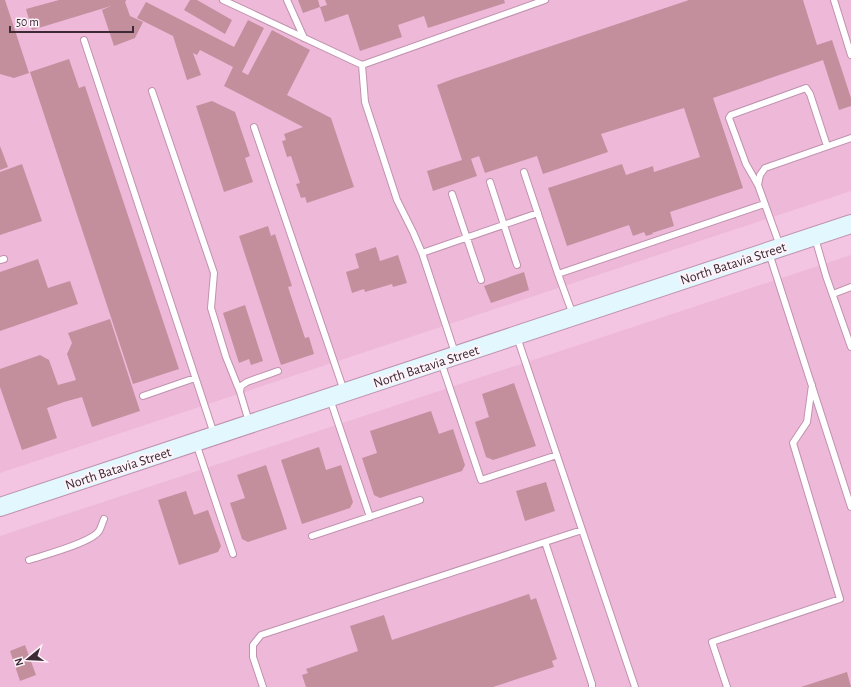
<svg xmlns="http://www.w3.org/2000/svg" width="851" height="687" font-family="'Alegreya Sans',sans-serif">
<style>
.built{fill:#eeb8d9}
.building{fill:#c38f9d}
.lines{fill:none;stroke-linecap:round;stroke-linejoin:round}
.lane-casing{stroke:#bf92ad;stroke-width:8}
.secondary-casing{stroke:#bf92ad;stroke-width:20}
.lane{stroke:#fff;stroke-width:6}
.secondary{stroke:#e2f7fe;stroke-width:18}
.labels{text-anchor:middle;stroke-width:4;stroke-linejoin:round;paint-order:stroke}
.street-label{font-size:14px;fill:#3c2a35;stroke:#fdf3f9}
</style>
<rect width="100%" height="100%" fill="#f4c5e2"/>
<!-- built -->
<path class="built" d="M0,0H851V191L0,473Z
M851,255V687H0V536Z"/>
<!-- building -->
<path class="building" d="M0,0H5L29,73L14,78L0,74Z
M59,0H126V1L125,2L130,16L143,22L135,38L114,46L102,10L111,6L32,30L26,9Z
M190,0H197L232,20L225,34L184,10Z
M298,0H318L320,7L303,13Z
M325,0H504L505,3L428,28L424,16L398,25L402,37L360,51L348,14L325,22L320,7L327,5Z
M689,0H803L817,45L832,40L851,98V106L839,110L823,60L713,98L743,188L670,212L674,226L652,233L653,234L646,236L644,232L633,236L629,225L567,246L548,188L622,164L626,175L653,166L654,172L700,157L684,108L601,134L608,152L543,174L537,156L485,173L479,156L471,159L477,176L433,191L427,171L462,160L437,85L453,79Z
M146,2L234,47L248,20L264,28L242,72L248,75L272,30L310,50L287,95L331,118L354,187L307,203L305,197L301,198L296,184L300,183L291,156L287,157L282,141L286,140L284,134L303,127L224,86L233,67L200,50L197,55L193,53L201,75L187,80L173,36L137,18Z
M69,59L79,88L85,86L179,369L133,384L30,72Z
M212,101L235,112L250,156L245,158L253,182L224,192L196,106Z
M0,146L8,167L0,170Z
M22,164L42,221L0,235V172Z
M268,226L271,236L275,234L292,286L288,287L305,338L309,337L314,354L281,365L239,236Z
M376,247L380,261L398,255L407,283L393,287L392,284L365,292L364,289L352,293L346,272L359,268L355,254Z
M38,259L48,288L70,281L78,304L0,331V272Z
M524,272L529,290L491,303L484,286Z
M245,305L263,361L251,365L249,359L239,363L223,313Z
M110,319L140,411L92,427L82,397L64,402L47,408L57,438L22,450L0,387V369L40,355L49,360L58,385L76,380L67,354L72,343L68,333Z
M514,383L536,446L493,460L486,457L475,422L489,417L482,394Z
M431,411L439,434L453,429L465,465L462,471L380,498L374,495L362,458L377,453L370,431Z
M319,447L326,470L341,465L353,502L350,508L302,524L281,460Z
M266,465L287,529L248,542L242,539L230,503L245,498L237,475Z
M546,482L555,511L525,521L516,491Z
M186,491L194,515L208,510L221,546L218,552L179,565L158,500Z
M529,594L531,600L536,598L557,659L552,661L554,667L493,687H306L302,675L308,673L306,669L358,651L350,626L384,615L392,640Z
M25,645L36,675L20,681L10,651Z
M847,672L851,687H801Z"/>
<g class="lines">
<defs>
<path id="lane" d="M223,0L362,65L545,0
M287,0L304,38
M834,0L851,55
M84,40L214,434
M362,65L365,102L397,200L413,232L422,253L455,353
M152,91L214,273L211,308L226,357L240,392
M254,127L344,391
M524,172L558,274L573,315
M490,182L517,265
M758,185L746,164L729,118L731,115L806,88L810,94L827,146
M452,194L481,280
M815,238L826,276L851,347
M780,246L758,185L760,175L765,168L851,138
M422,253L538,213
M769,253L851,507
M0,260L4,259
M558,274L764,204
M833,294L851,287
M517,337L635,687
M441,362L481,480L557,455
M143,396L195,378
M330,399L370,517
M249,422L240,392L241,386L247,382L278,371
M196,443L233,554
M312,536L420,500
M545,542L592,684V687
M29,560C44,555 91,543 99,531C101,528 102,523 104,519
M263,687L253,657V645L261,635L582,530
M727,687L712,642L840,599L793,443L807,422L812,385"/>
<path id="secondary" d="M0,507L851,224"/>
</defs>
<!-- lane casing -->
<use href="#lane" class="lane-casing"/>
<!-- secondary casing -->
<use href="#secondary" class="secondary-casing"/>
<!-- lane -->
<use href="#lane" class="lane"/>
<!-- secondary -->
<use href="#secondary" class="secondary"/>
</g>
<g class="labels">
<!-- street labels -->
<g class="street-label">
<text transform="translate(733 263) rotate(-18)" y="5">North Batavia Street</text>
<text transform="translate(426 366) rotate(-18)" y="5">North Batavia Street</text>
<text transform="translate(118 468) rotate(-18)" y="5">North Batavia Street</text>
</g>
</g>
<!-- north arrow -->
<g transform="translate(28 659) rotate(252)" stroke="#fdf3f9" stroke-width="3" paint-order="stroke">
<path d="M0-3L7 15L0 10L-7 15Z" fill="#3c2a35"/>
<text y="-6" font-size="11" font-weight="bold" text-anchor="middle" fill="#3c2a35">N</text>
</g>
<!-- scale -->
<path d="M10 26v6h123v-6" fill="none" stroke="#3c2a35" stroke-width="2"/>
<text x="16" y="26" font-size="12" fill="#3c2a35" stroke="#fdf3f9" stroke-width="3" paint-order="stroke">50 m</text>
</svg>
